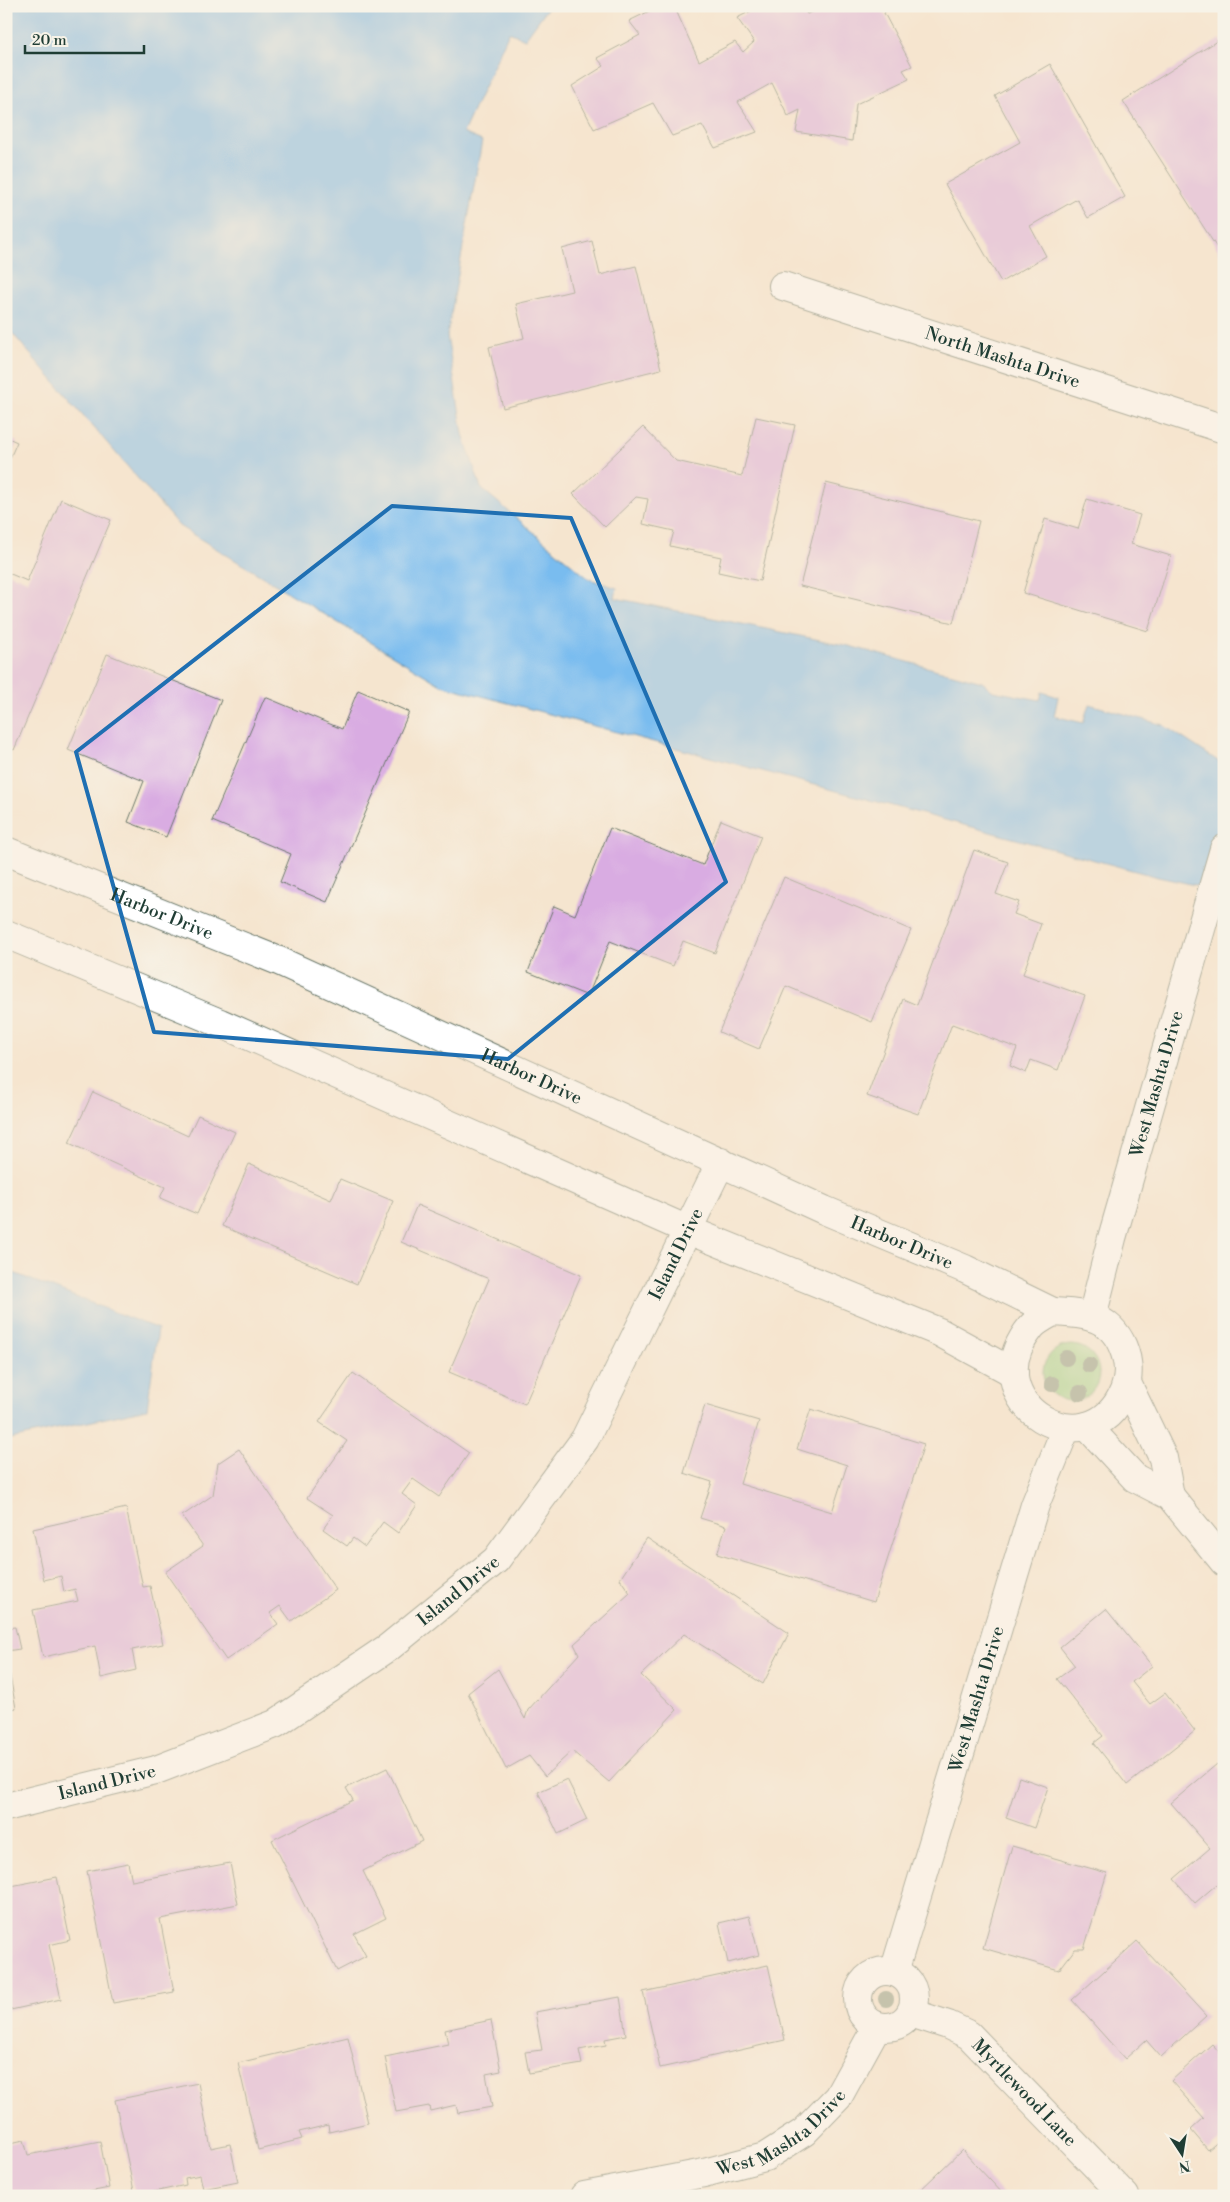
<svg xmlns="http://www.w3.org/2000/svg" width="1230" height="2202" font-family="'Libre Bodoni',serif">
<style>
.green{fill:#97cf81;stroke:#5b865a}
.water{fill:#79bcef;stroke:#4c7c92}
.building{fill:#d9ace2}
.lines{fill:none;stroke-linecap:round;stroke-linejoin:round}
.minor-casing{stroke:#6a786a;stroke-width:30}
.tertiary-casing{stroke:#6a786a;stroke-width:30}
.minor{stroke:#fff;stroke-width:28}
.tertiary{stroke:#fff;stroke-width:28}
.tree{fill:#8c9982}
.marked{fill:none;stroke:#1f6fb2;stroke-width:4;stroke-linejoin:round}
.labels{text-anchor:middle;stroke-width:4;stroke-linejoin:round;paint-order:stroke}
.street-label{font-size:18px;fill:#1f3d34;stroke:#f7f3e8}
</style>
<rect width="100%" height="100%" fill="#f7f3e8"/>
<filter id="ink" filterUnits="userSpaceOnUse"><feTurbulence type="fractalNoise" baseFrequency=".02" numOctaves="2"/><feDisplacementMap in="SourceGraphic" scale="10" xChannelSelector="R" yChannelSelector="G"/><feConvolveMatrix kernelMatrix="1 2 1 2 8 2 1 2 1" color-interpolation-filters="sRGB"/></filter>
<filter id="wash" filterUnits="userSpaceOnUse"><feTurbulence type="fractalNoise" baseFrequency=".0096" numOctaves="4" result="noise"/><feDisplacementMap in="SourceGraphic" scale="20" xChannelSelector="R" yChannelSelector="G"/><feGaussianBlur stdDeviation="1.12" result="paint"/><feColorMatrix in="noise" values="0 0 0 0 0 0 0 0 0 0 0 0 0 0 0 0 0 1.4 0 .05"/><feComposite in="paint" operator="in"/></filter>
<g filter="url(#wash)">
<rect width="100%" height="100%" fill="#f5e5cf"/>
<!-- green -->
<path class="green" d="M1043 1373a28 28 0 1 1 56 0a28 28 0 1 1-56 0Z"/>
<!-- water -->
<path class="water" d="M6,6H549L525,39L509,32L463,133L482,141L447,336L463,434L481,488L589,579L617,588L615,598L849,646L982,682L993,691L1040,700L1042,692L1058,697L1054,716L1083,723L1089,704L1163,725L1224,765V891L1158,877L441,685L179,526L6,326Z
M6,1270L158,1329L147,1409L6,1440Z"/>
<g id="blocks">
<!-- building -->
<path class="building" d="M660,6H674L699,61L735,42L743,52L754,42L737,18L761,6H801L807,14L824,6H891L884,13L912,66L903,70L909,79L856,104L852,141L796,132L800,110L788,116L772,83L738,102L757,132L715,148L702,125L672,136L653,103L594,129L572,86L604,66L597,58L640,35L629,21Z
M1220,39L1224,45V259L1123,101Z
M1050,64L1125,197L1088,218L1077,199L1030,226L1046,256L1001,282L945,184L1020,142L995,96Z
M592,241L600,275L636,266L661,369L503,408L489,347L524,338L516,304L572,291L562,249Z
M756,417L795,425L760,581L718,572L721,557L670,546L674,531L643,524L648,499L636,497L605,527L573,494L643,427L676,461L742,476Z
M6,437L17,442L6,467Z
M826,483L979,521L953,623L800,586Z
M61,499L111,520L14,750L6,747V572L27,581Z
M1087,499L1140,515L1131,544L1171,556L1148,631L1023,593L1045,519L1078,529Z
M107,654L221,700L166,837L128,822L144,781L68,750Z
M358,690L409,712L327,902L280,882L291,854L212,821L265,697L342,729Z
M721,820L761,836L715,953L683,941L673,966L610,941L588,996L528,972L554,906L575,915L610,828L703,865Z
M974,850L1008,862L996,894L1019,902L1014,914L1041,924L1023,974L1085,996L1058,1070L1031,1060L1026,1073L1010,1066L1017,1048L952,1024L918,1114L867,1096L903,999L917,1005Z
M784,877L911,930L872,1022L786,986L759,1049L719,1032Z
M93,1092L188,1136L198,1115L235,1132L197,1214L160,1198L165,1187L69,1143Z
M249,1164L331,1200L340,1179L393,1201L357,1284L222,1226Z
M417,1205L581,1275L525,1404L449,1372L489,1279L401,1242Z
M353,1373L469,1453L439,1497L413,1479L402,1494L417,1505L398,1533L383,1522L365,1547L353,1538L347,1546L323,1529L333,1515L307,1498L347,1441L319,1422Z
M705,1405L759,1421L740,1484L832,1512L847,1465L797,1449L811,1409L924,1444L874,1602L717,1554L726,1526L700,1518L712,1482L684,1473Z
M239,1449L336,1590L291,1621L280,1606L270,1613L278,1624L226,1660L165,1572L203,1546L182,1516L213,1495L218,1463Z
M126,1508L143,1587L150,1586L163,1644L132,1650L136,1670L101,1678L95,1646L43,1657L33,1610L78,1601L75,1589L64,1592L61,1576L44,1580L33,1529Z
M647,1538L789,1633L763,1684L684,1634L641,1675L677,1710L609,1782L572,1751L545,1776L529,1756L506,1769L468,1693L498,1669L525,1719L528,1710L579,1654L574,1644L630,1593L620,1579Z
M1106,1609L1152,1666L1132,1682L1150,1704L1165,1693L1195,1731L1127,1785L1094,1743L1103,1736L1057,1679L1075,1666L1060,1647Z
M15,1627L20,1649L6,1651V1628Z
M6,1671H9L16,1708L6,1711Z
M1217,1764L1224,1772V1878L1195,1903L1174,1879L1210,1848L1171,1803Z
M387,1768L422,1841L363,1871L386,1918L354,1934L366,1956L337,1971L272,1840L353,1800L346,1788Z
M1019,1777L1048,1787L1034,1828L1006,1818Z
M567,1779L587,1820L558,1834L538,1792Z
M1012,1846L1107,1873L1084,1949H1075L1059,1970L983,1948Z
M128,1863L132,1881L230,1863L238,1904L160,1919L174,1992L113,2003L87,1871Z
M57,1877L70,1940L49,1945L61,1999L6,2011V1887Z
M749,1916L759,1955L728,1963L719,1923Z
M1137,1941L1206,2016L1161,2057L1146,2040L1125,2059L1072,2000Z
M768,1965L785,2040L660,2068L643,1992Z
M620,1997L626,2035L605,2039L606,2045L579,2050L582,2064L529,2073L525,2052L542,2050L535,2012Z
M491,2020L501,2071L486,2074L492,2107L458,2113L456,2105L430,2111L429,2106L396,2112L385,2057L448,2044L445,2030Z
M348,2037L368,2123L329,2132L328,2125L299,2132L302,2139L258,2150L238,2063Z
M1212,2044L1224,2057V2144L1220,2140L1208,2150L1191,2130L1204,2118L1171,2081Z
M198,2083L211,2148L230,2144L238,2182L203,2189L200,2175L185,2178L186,2185L135,2196L115,2100Z
M24,2140L28,2155L100,2141L109,2188L69,2196H6V2144Z
M962,2150L1005,2196H914Z"/>
</g>
</g>
<g filter="url(#ink)">
<use href="#blocks" fill-opacity="0" stroke="#6a786a" stroke-width="1"/>
<g class="lines">
<defs>
<g id="minor">
<path id="s1" d="M783,286L1224,429"/>
<path id="s2" d="M6,851L279,961L824,1210L965,1269L1053,1312"/>
<path d="M6,934L220,1023L688,1230L939,1332L1014,1373"/>
<path id="s3" d="M1092,1317L1112,1238L1224,849"/>
<path id="s4" d="M6,1807L156,1770L275,1724L389,1647L496,1560L585,1439L721,1162"/>
<path id="s5" d="M911,2013L948,2025L969,2035L1125,2196"/>
</g>
<g id="tertiary">
<path d="M1053,1312C1065,1313 1079,1313 1091,1317C1121,1325 1135,1364 1124,1391C1090,1472 969,1404 1031,1327C1036,1321 1046,1316 1053,1312Z"/>
<path d="M1127,1383L1163,1458L1170,1496"/>
<path d="M1087,1426L1135,1478L1170,1496L1224,1562"/>
<circle cx="886" cy="1999" r="28"/>
<path id="s6" d="M894,1972L1035,1505L1066,1428"/>
<path id="s7" d="M584,2196L704,2173L765,2157L804,2132L838,2097L877,2026"/>
</g>
</defs>
<!-- minor casing -->
<use href="#minor" class="minor-casing"/>
<!-- tertiary casing -->
<use href="#tertiary" class="tertiary-casing"/>
<!-- minor -->
<use href="#minor" class="minor"/>
<!-- tertiary -->
<use href="#tertiary" class="tertiary"/>
</g>
<!-- trees -->
<g class="tree">
<circle cx="1066" cy="1358" r="8"/>
<circle cx="1089" cy="1365" r="8"/>
<circle cx="1052" cy="1384" r="8"/>
<circle cx="1080" cy="1393" r="8"/>
<circle cx="886" cy="1999" r="8"/>
</g>
</g>
<!-- marked area -->
<path d="M0 0H1230V2202H0ZM392,506L571,518L726,882L508,1059L154,1032L76,752Z" fill="#f5e5cf" fill-opacity=".55" fill-rule="evenodd"/>
<path class="marked" d="M392,506L571,518L726,882L508,1059L154,1032L76,752Z"/>
<g class="labels">
<!-- street labels -->
<g class="street-label">
<text dy="6" stroke="none"><textPath href="#s1" startOffset="231">North Mashta Drive</textPath></text>
<text dy="6" stroke="none"><textPath href="#s2" startOffset="168">Harbor Drive</textPath></text>
<text dy="6" stroke="none"><textPath href="#s2" startOffset="572">Harbor Drive</textPath></text>
<text dy="6" stroke="none"><textPath href="#s3" startOffset="242">West Mashta Drive</textPath></text>
<text dy="6" stroke="none"><textPath href="#s2" startOffset="978">Harbor Drive</textPath></text>
<text dy="6" stroke="none"><textPath href="#s4" startOffset="914">Island Drive</textPath></text>
<text dy="6" stroke="none"><textPath href="#s4" startOffset="509">Island Drive</textPath></text>
<text dy="6" stroke="none"><textPath href="#s6" startOffset="285">West Mashta Drive</textPath></text>
<text dy="6" stroke="none"><textPath href="#s4" startOffset="104">Island Drive</textPath></text>
<text dy="6" stroke="none"><textPath href="#s5" startOffset="142">Myrtlewood Lane</textPath></text>
<text dy="6" stroke="none"><textPath href="#s7" startOffset="211">West Mashta Drive</textPath></text>
</g>
</g>
<!-- margin -->
<rect width="1230" height="2202" fill="none" stroke="#f7f3e8" stroke-width="25"/>
<!-- north arrow -->
<g transform="translate(1182 2154) rotate(168)" stroke="#f7f3e8" stroke-width="4" paint-order="stroke">
<path d="M0-4L9 19L0 12L-9 19Z" fill="#1f3d34"/>
<text y="-8" font-size="14" font-weight="bold" text-anchor="middle" fill="#1f3d34">N</text>
</g>
<!-- scale -->
<path d="M25 45v8h119v-8" fill="none" stroke="#1f3d34" stroke-width="2.5"/>
<text x="32" y="45" font-size="15" fill="#1f3d34" stroke="#f7f3e8" stroke-width="4" paint-order="stroke">20 m</text>
</svg>
